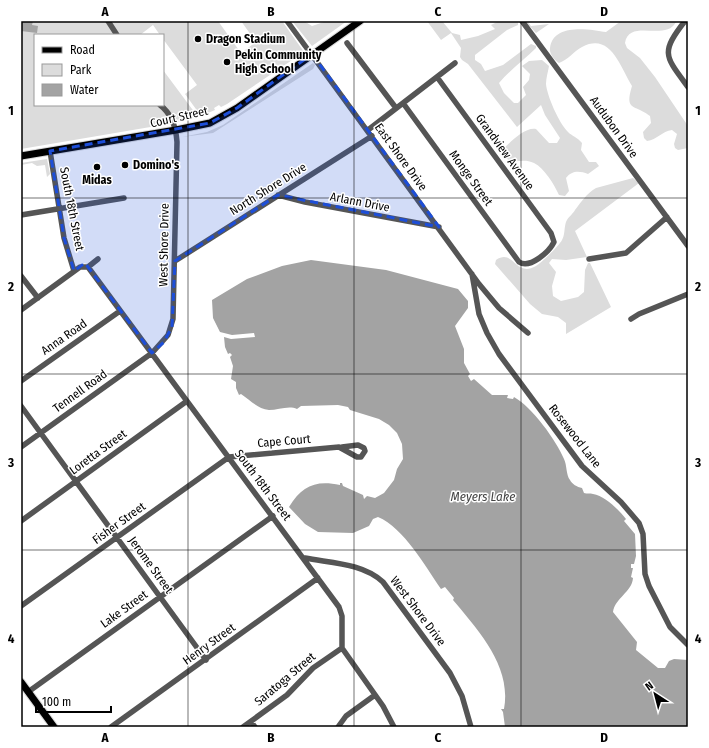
<svg xmlns="http://www.w3.org/2000/svg" width="709" height="748" font-family="'Fira Sans Condensed',sans-serif">
<style>
.green{fill:#dcdcdc}
.water{fill:#a3a3a3}
.lines{fill:none;stroke-linecap:round;stroke-linejoin:round}
.major-casing{stroke:#dbdbdb;stroke-width:9}
.minor{stroke:#555;stroke-width:5.5}
.major{stroke:#000;stroke-width:7}
.marked{fill:#1d4ed8;fill-opacity:0.2;stroke:#1d4ed8;stroke-width:3;stroke-dasharray:8 5;stroke-linejoin:round}
.grid{fill:none;stroke:#000;stroke-width:1;stroke-opacity:0.55}
.poi-dot{fill:#000;stroke:#fff;stroke-width:1.5}
.labels{text-anchor:middle;stroke-width:3;stroke-linejoin:round;paint-order:stroke}
.poi-label{font-size:12px;font-weight:bold;fill:#000;stroke:#fff;text-anchor:start}
.street-label{font-size:12px;fill:#000;stroke:#fff}
.water-label{font-size:13px;font-style:italic;fill:#444;stroke:#fff}
.neatline{fill:none;stroke:#000;stroke-width:1.5}
.grid-label{font-size:13px;text-anchor:middle;font-weight:bold;fill:#000}
</style>
<rect width="100%" height="100%" fill="#fff"/>
<!-- green -->
<path class="green" d="M21,21H218L241,53L256,42L241,21H282L304,52L227,104L221,107L219,105L214,108L215,110L201,116L185,94L197,85L163,39V35H160L153,25L140,35H35V105H163V70L198,117L168,124L21,149Z
M292,21H304L312,26L327,21H347L312,46Z
M427,21H442L452,33L460,35L461,40L478,36L495,29L491,25L499,21H518V25L507,30L475,55V60L481,64L485,71L503,65L531,44L536,46V48C524,60 510,70 499,83L504,93L514,103H518L526,95L523,87L529,80L530,74L522,66L529,61L542,60L549,66C548,72 546,78 546,84C547,96 559,123 568,132C572,136 577,137 582,143L581,150L589,162H596L599,166L588,174C580,171 572,170 566,178L569,191L565,196L559,195C554,184 544,168 534,163C520,156 510,169 501,151C510,143 524,127 536,129L549,143H557L560,138L545,115L541,105L517,127L468,64L462,60L460,57L461,48L451,33L441,40Z
M525,21H527L531,26L549,24L536,33Z
M621,21L676,22C666,42 629,18 625,43L627,48L640,58L655,77L688,126V148L678,150L675,148L674,144L677,134L672,130C662,131 657,140 647,141L644,138L643,132L651,123L650,116C635,104 624,112 632,86C620,67 611,32 582,47C574,51 568,60 559,63C555,61 549,54 550,48C553,23 589,29 606,32Z
M313,63L315,65L313,69L213,133L182,137L207,132L223,125Z
M47,159L50,174L47,177L45,165L37,166L32,163L21,165V163Z
M633,178L639,183L575,231L587,257L566,260L552,259L549,263L556,272L552,286L553,296L561,301L578,297L584,292L585,270L588,263H590L611,307L566,334V323L558,317L542,314L530,304L495,264L496,260C514,248 515,278 536,266C541,263 559,246 562,240C565,235 564,228 566,222C568,217 573,214 575,210C582,201 586,194 596,188Z"/>
<!-- water -->
<path class="water" d="M21,21H33L32,25L38,26L37,33L21,31Z
M311,260L386,270L458,289L468,301V308L455,326L464,349V363L470,374L468,376L471,381L474,379L492,395H508L507,398L513,399L514,397C532,407 556,440 564,459C567,465 566,475 570,480C572,484 577,487 582,488L584,493C587,494 590,493 593,494C605,496 618,509 626,519L624,521L635,534L636,556L634,564H631V568H633L631,577L633,578C632,592 615,598 613,612L637,642L636,650L658,668H665L669,661L674,659L688,660V727H505L503,712L501,709H504C512,666 478,630 453,600L454,598L445,587L441,589C425,566 404,528 378,517L373,519L369,526L353,533L318,532L305,524L289,507C302,486 315,480 340,485V483H342L343,486L363,495L364,499L367,496L375,498L384,493L394,480L397,469L403,459L402,444L397,433L389,425L379,419L350,410L348,407L338,405L301,406L297,409C289,405 278,410 269,410C258,409 250,400 241,394L239,395L236,388V382L231,379L233,366L230,357L232,355L230,353L228,354L225,347L224,337L231,339L255,337L254,333L232,335L220,332L213,318L212,300L247,279L282,266Z"/>
<g class="lines">
<defs>
<path id="major" d="M21,156L176,130L210,123L237,108L360,21
M21,682L54,727"/>
</defs>
<!-- major casing -->
<use href="#major" class="major-casing"/>
<!-- minor -->
<path class="minor" d="M108,21L117,35
M287,21L479,284L499,308L528,333
M522,21L688,246
M685,21C660,53 665,56 688,87
M347,43L396,108
M403,103L519,262C530,269 549,252 554,242L551,233L437,77
M368,130L455,63
M50,151L64,238L74,271
M278,195L305,202L439,227
M21,215L124,198
M589,259L626,253L667,217
M175,261L372,136
M88,267L339,607L342,616V648L383,706L394,727
M88,267L98,259
M472,274L479,314L487,333L499,354L582,466L621,502L639,523L643,534L645,574L649,586L670,627L688,645
M21,276L38,298
M21,310L80,267H88
M631,319L639,314L688,294
M21,381L120,311
M21,406L206,660
M21,447L152,353L168,335L173,319L177,142C176,127 172,114 160,105
M21,521L187,401
M305,558C330,563 363,563 383,582L450,673L462,696L471,727
M21,606L229,457L339,447L357,457H361L365,451L364,448L358,445L342,447
M28,692L273,516
M251,722L255,727
M111,727L318,578
M243,727L287,695L313,668L342,648
M338,727L346,716L375,695"/>
<!-- major -->
<use href="#major" class="major"/>
</g>
<!-- marked area -->
<path class="marked" d="M312,54L439,227L278,195L175,261L172,327L164,342L152,353L85,263L74,271L64,238L50,151L210,123L237,108Z"/>
<!-- grid -->
<path class="grid" d="M188,21V727M354,21V727M521,21V727M21,198H688M21,374H688M21,550H688"/>
<!-- markers -->
<g class="poi-dot">
<circle cx="198" cy="39" r="4"/>
<circle cx="227" cy="62" r="4"/>
<circle cx="125" cy="165" r="4"/>
<circle cx="97" cy="167" r="4"/>
</g>
<g class="labels">
<!-- poi labels -->
<g class="poi-label">
<text x="206" y="43">Dragon Stadium</text>
<text x="235" y="59">Pekin Community<tspan x="235" dy="14">High School</tspan></text>
<text x="133" y="169">Domino's</text>
<text x="97" y="184" text-anchor="middle">Midas</text>
</g>
<!-- street labels -->
<g class="street-label">
<text transform="translate(179 117) rotate(-13)" y="4">Court Street</text>
<text transform="translate(614 127) rotate(54)" y="4">Audubon Drive</text>
<text transform="translate(505 152) rotate(54)" y="4">Grandview Avenue</text>
<text transform="translate(401 157) rotate(54)" y="4">East Shore Drive</text>
<text transform="translate(471 178) rotate(54)" y="4">Monge Street</text>
<text transform="translate(268 189) rotate(-32)" y="4">North Shore Drive</text>
<text transform="translate(360 202) rotate(11)" y="4">Arlann Drive</text>
<text transform="translate(72 209) rotate(79)" y="4">South 18th Street</text>
<text transform="translate(164 245) rotate(-89)" y="4">West Shore Drive</text>
<text transform="translate(64 337) rotate(-35)" y="4">Anna Road</text>
<text transform="translate(80 391) rotate(-36)" y="4">Tennell Road</text>
<text transform="translate(575 436) rotate(52)" y="4">Rosewood Lane</text>
<text transform="translate(284 441) rotate(-5)" y="4">Cape Court</text>
<text transform="translate(98 452) rotate(-36)" y="4">Loretta Street</text>
<text transform="translate(263 485) rotate(53)" y="4">South 18th Street</text>
<text transform="translate(119 523) rotate(-36)" y="4">Fisher Street</text>
<text transform="translate(151 565) rotate(54)" y="4">Jerome Street</text>
<text transform="translate(124 609) rotate(-36)" y="4">Lake Street</text>
<text transform="translate(418 611) rotate(53)" y="4">West Shore Drive</text>
<text transform="translate(209 644) rotate(-36)" y="4">Henry Street</text>
<text transform="translate(285 679) rotate(-40)" y="4">Saratoga Street</text>
</g>
<!-- water labels -->
<g class="water-label">
<text x="483" y="501">Meyers Lake</text>
</g>
</g>
<!-- border -->
<rect width="709" height="748" fill="none" stroke="#ffffff" stroke-width="44"/>
<!-- legend -->
<rect x="34" y="34" width="130" height="72" fill="#ffffff" stroke="#999999"/>
<rect x="42" y="47" width="20" height="6" fill="#000000" stroke="#999999"/>
<text x="70" y="54" font-size="12" fill="#000000">Road</text>
<rect x="42" y="64" width="20" height="12" fill="#dcdcdc" stroke="#999999"/>
<text x="70" y="74" font-size="12" fill="#000000">Park</text>
<rect x="42" y="84" width="20" height="12" fill="#a3a3a3" stroke="#999999"/>
<text x="70" y="94" font-size="12" fill="#000000">Water</text>
<!-- north arrow -->
<g transform="translate(655 694) rotate(324)" stroke="#ffffff" stroke-width="3" paint-order="stroke">
<path d="M0-3L7 15L0 10L-7 15Z" fill="#000000"/>
<text y="-6" font-size="11" font-weight="bold" text-anchor="middle" fill="#000000">N</text>
</g>
<!-- scale -->
<path d="M36 706v6h75v-6" fill="none" stroke="#000000" stroke-width="2"/>
<text x="42" y="706" font-size="12" fill="#000000" stroke="#ffffff" stroke-width="3" paint-order="stroke">100 m</text>
<rect x="22" y="22" width="665" height="704" class="neatline"/>
<g class="grid-label">
<text x="105" y="16">A</text>
<text x="271" y="16">B</text>
<text x="438" y="16">C</text>
<text x="604" y="16">D</text>
<text x="11" y="115">1</text>
<text x="698" y="115">1</text>
<text x="11" y="291">2</text>
<text x="698" y="291">2</text>
<text x="11" y="467">3</text>
<text x="698" y="467">3</text>
<text x="11" y="643">4</text>
<text x="698" y="643">4</text>
<text x="105" y="742">A</text>
<text x="271" y="742">B</text>
<text x="438" y="742">C</text>
<text x="604" y="742">D</text>
</g>
</svg>
